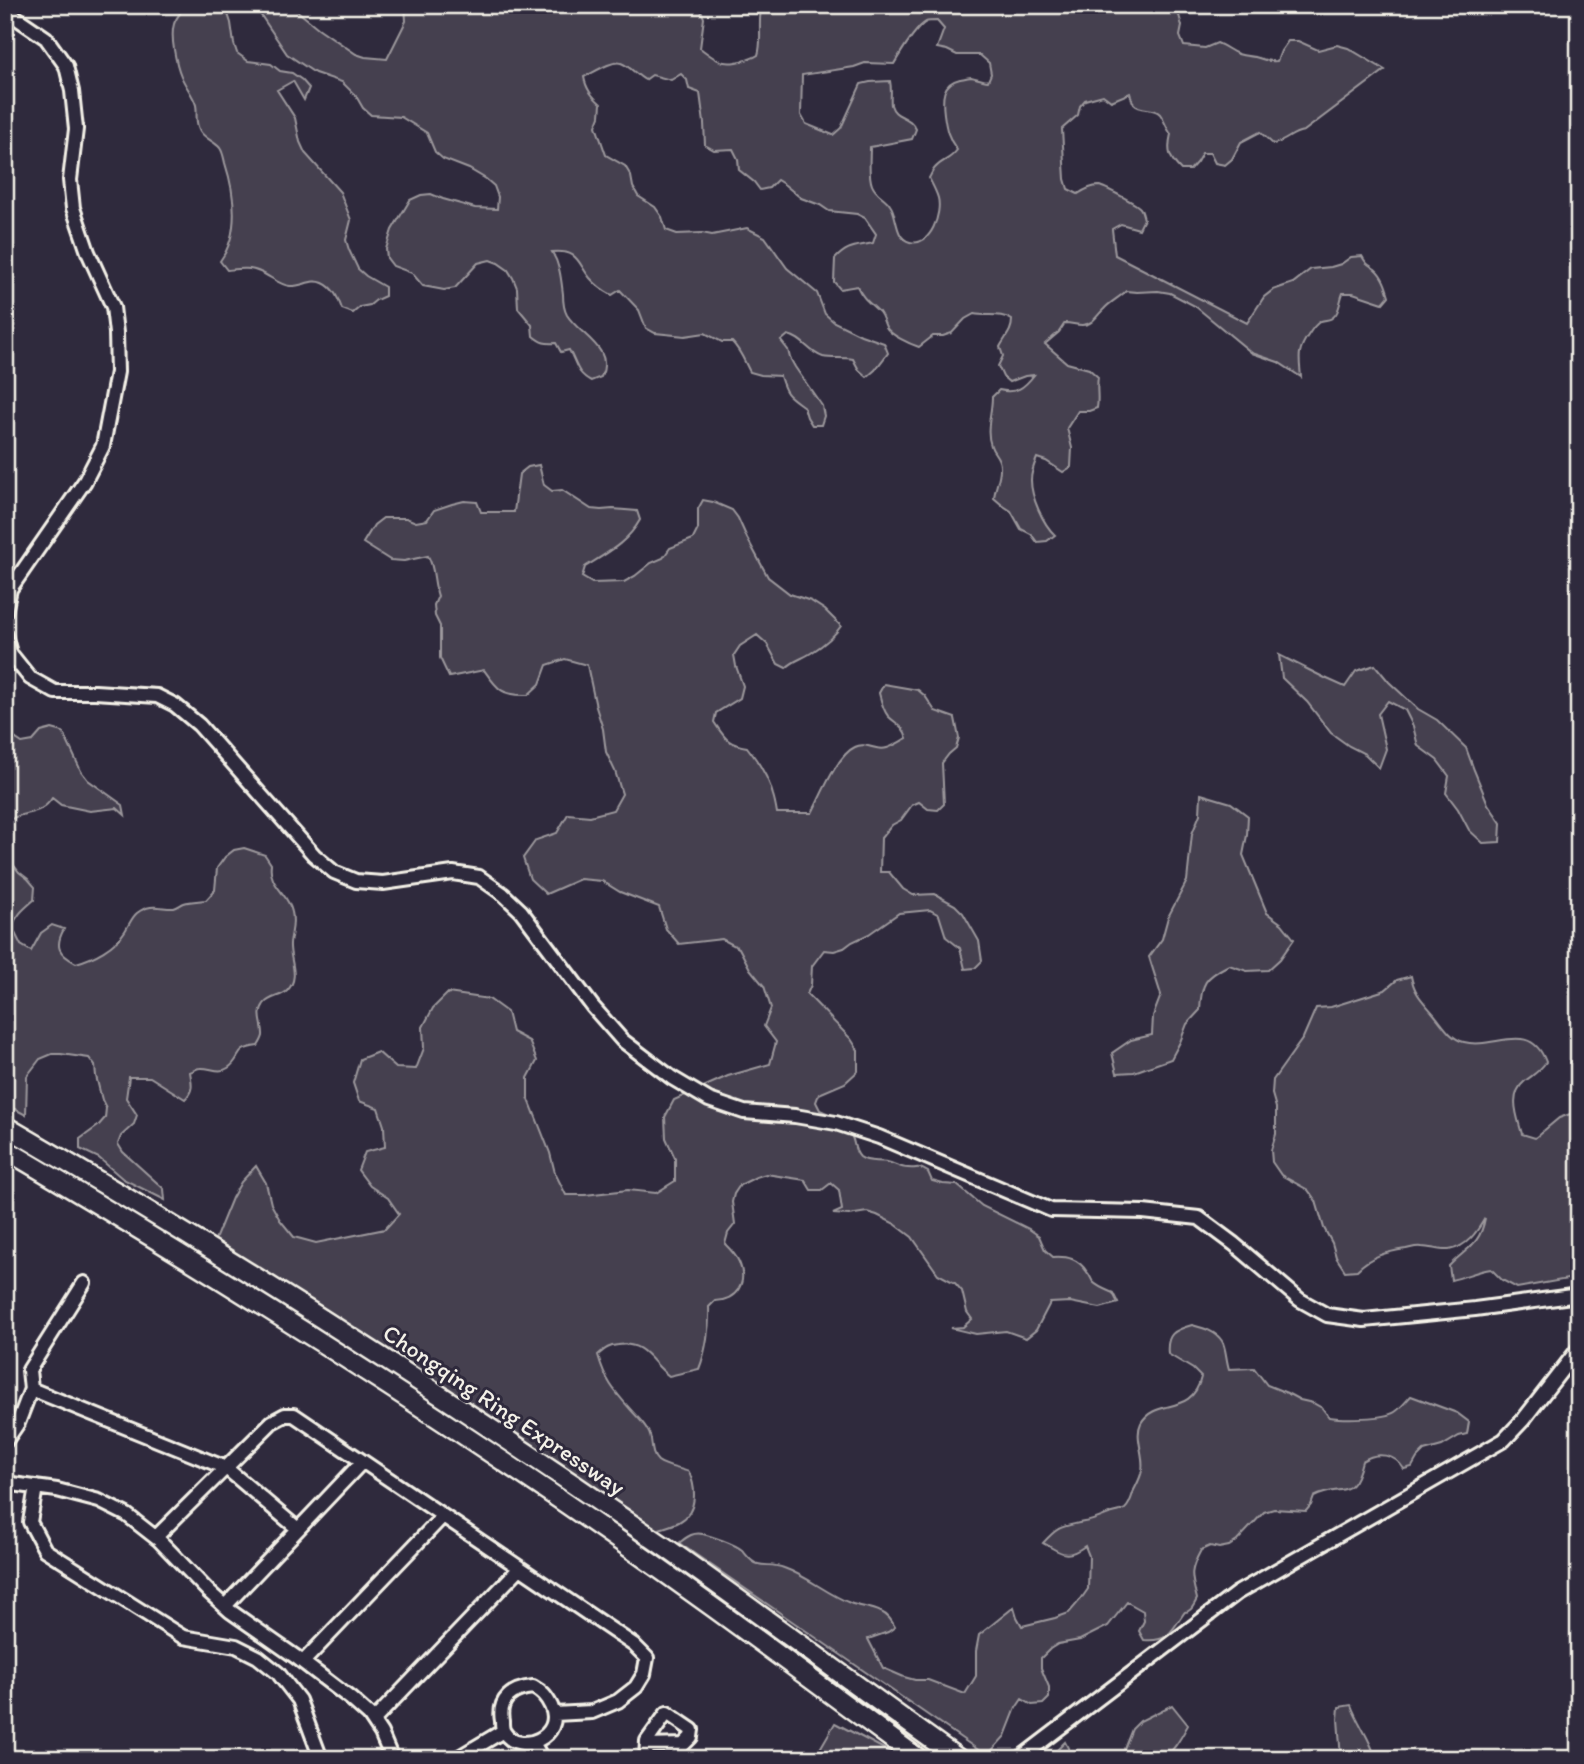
<svg xmlns="http://www.w3.org/2000/svg" width="1584" height="1764" font-family="Itim,sans-serif">
<style>
.green{fill:#454050;stroke:#9c989c;stroke-width:2;fill-rule:evenodd}
.lines{fill:none;stroke-linecap:round;stroke-linejoin:round}
.minor-casing{stroke:#f4f1e8;stroke-width:18}
.highway-casing{stroke:#f4f1e8;stroke-width:23}
.minor{stroke:#2f2a3d;stroke-width:12}
.highway{stroke:#2f2a3d;stroke-width:18}
.labels{text-anchor:middle;stroke-width:6;stroke-linejoin:round;paint-order:stroke}
.street-label{font-size:24px;fill:#f4f1e8;stroke:#2f2a3d}
</style>
<rect width="100%" height="100%" fill="#2f2a3d"/>
<filter id="ink" filterUnits="userSpaceOnUse"><feTurbulence type="fractalNoise" baseFrequency=".0143" numOctaves="2"/><feDisplacementMap in="SourceGraphic" scale="14" xChannelSelector="R" yChannelSelector="G"/><feConvolveMatrix kernelMatrix="1 2 1 2 8 2 1 2 1" color-interpolation-filters="sRGB"/></filter>
<g filter="url(#ink)">
<!-- green -->
<path class="green" d="M185,5H225L231,23L234,44L237,53L248,61L271,64L280,71L292,73L302,80L309,88L304,100L293,81L277,90L295,118L300,142L305,153L340,192L351,220L346,240L349,250L358,269L366,276L385,287V296L376,300L370,305L360,307L353,313L342,309C338,298 334,288 323,283C312,278 302,287 290,286C279,285 270,276 260,272C250,267 238,269 227,270L220,261C240,234 235,194 225,163C224,159 223,152 220,148C214,141 205,139 200,131C194,121 198,114 196,105C193,95 185,86 181,76C176,64 170,37 174,24C176,17 182,12 185,5Z
M254,5H290L318,28L356,54L365,57L387,59L406,21L405,5H699L704,18L700,48C712,57 721,65 736,62C745,60 750,60 758,55C763,39 757,22 762,5H1189L1177,8L1182,26L1180,36L1184,46L1205,48L1217,43C1225,46 1230,51 1238,54C1244,56 1249,56 1255,57C1265,59 1264,62 1277,61L1281,51L1288,41H1298L1318,50L1337,45L1348,48L1385,70L1304,131C1290,133 1288,141 1273,144L1260,132L1241,142L1232,159L1225,165L1215,163L1210,153H1202L1197,162L1190,170H1181C1169,158 1167,151 1171,134C1166,128 1164,119 1160,114C1153,106 1141,112 1134,104C1132,101 1131,97 1130,93L1111,101L1103,95L1085,100L1080,106L1078,115L1062,129L1065,179L1068,189L1078,194C1084,190 1092,186 1099,186C1105,187 1137,204 1140,208C1142,210 1143,216 1144,219L1139,229L1121,224L1112,229L1115,255L1247,323L1264,297L1273,290L1293,283L1311,269L1331,267L1341,264L1351,257L1362,256C1366,264 1368,264 1375,269C1383,276 1386,286 1389,296L1383,303L1353,293H1343C1340,300 1340,308 1336,314C1331,321 1327,319 1321,321C1316,324 1312,329 1309,334C1297,351 1299,357 1301,377L1278,362L1252,353L1195,306L1170,293L1158,291L1137,292L1126,291C1119,298 1110,302 1104,309C1097,315 1093,325 1082,325C1076,325 1071,323 1065,323L1059,332L1045,344L1067,363L1089,369L1098,377C1096,388 1099,397 1097,408L1089,411H1078L1067,428L1072,448L1071,467L1063,472L1046,461L1037,458C1034,465 1031,472 1031,480C1031,497 1043,524 1055,535L1047,541L1037,542L1031,534L1021,529L1011,511L1002,505L994,498C995,487 1001,476 1000,466C1000,457 993,453 991,446C985,430 992,413 992,397L999,390C1016,394 1024,388 1034,375L1025,376L1009,382L1003,377L998,366L1003,356L1000,347C1005,337 1012,332 1012,320C1001,312 987,317 974,314L965,319L952,333L943,336H933L919,347C910,344 890,335 886,327C883,321 883,317 879,312C869,302 863,299 857,286L840,289L834,282L835,259C848,245 855,247 873,243L876,234L865,218L857,214L829,211L820,205L801,198L785,185L777,180L769,188L760,190L754,182L739,170L738,159L733,149L714,150L705,145L704,123L700,93L689,89L687,80L681,74L671,80L652,75L645,80C636,75 630,66 621,63C612,60 593,73 584,77C586,89 592,96 601,104L600,116L596,126L606,155L625,166L631,176L633,187L638,196L655,207L662,217L666,230L677,234L702,233L712,235L747,228L765,237L787,268L817,293L825,314L834,322L861,335L884,343L888,353L875,370L867,377L859,370L853,359C843,357 833,359 823,357C809,353 803,338 788,335L781,341L788,350L790,358L795,367L822,406L824,416L821,425H812L807,417L804,407C788,395 786,396 780,376L761,375L750,372C744,361 741,351 732,342H722L705,333L685,336L655,333L646,328L639,310L620,290L612,295C604,291 596,285 590,278C577,262 579,250 552,252C560,265 561,278 563,294C563,301 563,308 567,315C580,336 615,348 601,377L591,381C576,373 577,364 569,350L561,352L556,343C546,344 541,343 533,336L532,325L518,308L517,288L513,278L508,270L498,263L490,260L478,263L455,288L444,290L423,286L412,273L393,266L387,258L386,249L392,230L410,200L421,195L431,194L443,199L475,208L497,209L498,197L494,186L486,179L469,169L443,159L435,152L427,133L401,117L371,115L363,108L356,96L342,82L315,73L287,54ZM937,21L944,29L937,48L947,50L957,55H980L989,63L991,74L988,81C982,80 976,78 971,77C970,77 961,79 960,79C942,83 942,98 944,114C946,129 948,138 957,150C950,160 942,160 935,168C932,171 931,175 929,178C932,184 936,191 938,198C942,213 931,247 910,242C894,238 898,215 890,205C885,197 876,195 872,185C868,175 870,158 870,147L912,139L916,129C915,127 911,121 908,120C901,115 894,115 891,105C890,97 892,91 890,81L870,82L861,84L841,128L833,135L806,124L801,115L802,75L854,67L865,63L894,64C900,54 915,28 926,22C928,21 934,21 937,21Z
M539,465L544,485L552,491L562,490L591,509L601,510L613,509L637,511L640,520C627,543 607,553 585,567L582,577L592,583L624,582L635,576L651,563L663,558L670,548L693,539L698,529V509L703,500L713,502L732,510L738,518L747,538L768,577L790,594L811,601L825,610L841,626C834,637 822,646 811,653C802,659 794,660 786,668L778,664L767,644L757,635L740,646L734,655L736,666L743,686L740,698L716,713L714,722C725,738 727,744 747,747C758,761 769,778 773,795C775,801 776,807 777,813H812C821,796 837,755 855,747C866,741 876,752 887,748C894,746 901,741 907,738C904,726 896,724 888,716C883,710 881,701 879,693L884,684L918,690L925,696L935,711L955,718L959,738L956,748L949,754L942,763L944,804L938,810L928,809L919,802L912,805L901,820L892,825L881,838L880,872H889L903,889L913,895L935,894L955,905L963,913L979,941L982,961L975,968L965,969L960,948L946,937L939,915L930,910L899,913L869,934L852,942L844,948L834,951L824,950L812,966L811,985L807,994L851,1039L858,1050V1071L845,1083L819,1094L816,1102L820,1110C832,1115 848,1123 852,1137C855,1144 854,1151 860,1157C867,1163 878,1160 887,1162C894,1163 900,1168 908,1168C920,1169 916,1165 928,1172L932,1181L943,1184L957,1185L982,1206L1029,1229L1039,1236L1045,1250L1053,1257C1068,1256 1079,1259 1087,1272C1090,1275 1091,1279 1093,1282C1098,1287 1106,1290 1113,1293L1118,1303L1100,1308L1070,1302L1050,1303L1036,1330L1026,1338L1006,1331L976,1334L951,1328L963,1327L972,1319L967,1312L962,1291L955,1283L938,1274L912,1237L895,1224L877,1215L867,1212L849,1215L833,1214L842,1210L839,1190L831,1183L822,1190H811L805,1180L766,1174L756,1177L740,1185L734,1194L732,1202L735,1224L728,1233L725,1244C730,1249 736,1255 739,1262C748,1283 737,1300 715,1301L709,1307C710,1325 706,1352 699,1369L669,1376C650,1362 645,1341 618,1345C609,1346 606,1348 598,1355C605,1380 614,1391 631,1410C637,1417 644,1423 648,1431C654,1440 649,1453 658,1461C666,1467 679,1468 689,1472C696,1488 698,1512 679,1522C671,1526 661,1528 652,1532L214,1242L232,1198L241,1182L256,1166L266,1183L271,1204L280,1220L294,1237L316,1243L385,1229L399,1214L388,1198L370,1186L358,1170L365,1152L385,1147L384,1126L378,1108L359,1101L353,1083L360,1059L378,1052L396,1068L416,1069L424,1048L423,1027L433,1008L448,993L489,999L507,1012L512,1032L529,1041L537,1061L528,1078V1097L550,1153L555,1173L566,1195H585L628,1190L656,1193L675,1181V1158L666,1138L665,1117L674,1100L728,1076L770,1064L776,1042L764,1026L771,1008L764,986L750,969L739,948L722,939L679,944L666,929L659,907L620,892L602,881L580,879L546,894L530,879L523,858L536,840L557,833L568,814L590,816L613,810L622,794L615,771L606,752L603,729L596,707L587,665L565,659L547,665L540,684L528,695C502,696 498,690 484,670L449,677L440,658V626L435,616L434,605L438,596C433,582 435,568 428,556L404,561L390,560L363,543L374,525L383,518H406L416,522L427,520L434,510L452,504L464,501L477,502L481,512H514L519,474L528,467Z
M1279,655L1325,678L1345,687L1356,671L1375,665L1389,682L1418,709L1437,720L1466,748L1474,770L1488,804L1501,823L1500,842L1483,843L1469,830L1458,809L1446,793L1449,776L1437,760L1418,746L1413,726L1405,710L1388,701L1378,714L1386,749L1379,768L1365,754L1349,746L1331,733L1307,702L1282,678Z
M52,729L63,732L81,771L88,780L123,805L125,815L117,808L90,811L61,805L52,798C40,818 20,809 5,824V734L13,737L22,743L33,741L41,732Z
M1201,794L1231,803L1248,816L1247,835L1243,855L1267,913L1282,924L1294,939L1280,959L1268,970L1247,971L1229,965C1205,977 1201,983 1200,1010L1187,1024L1180,1042L1171,1059L1134,1072L1117,1073L1112,1053L1131,1040L1152,1035L1153,1016L1161,995L1149,957L1162,939L1168,917L1187,881L1192,834L1200,814Z
M244,848L265,855L271,864C268,886 288,892 292,912C295,925 291,932 290,944C289,960 301,977 287,991C281,997 270,996 264,1004C256,1015 264,1025 263,1036C262,1040 260,1043 258,1046C232,1049 243,1058 228,1068C219,1074 210,1067 200,1068C197,1068 193,1071 190,1072C192,1084 194,1090 185,1099L150,1077H129L126,1098L137,1115L134,1124L121,1136L118,1144L123,1152L164,1189L165,1200L123,1179L99,1158L80,1149V1139L98,1126L105,1118L106,1108L102,1100L96,1076L95,1066L89,1058L61,1054H52L40,1059L27,1076L26,1115L5,1104V854L19,872L28,879L35,887L34,900C24,909 17,914 12,927L21,945L31,951L41,933L52,925L64,929C54,947 59,954 76,963C94,958 115,947 125,931C129,925 132,917 137,913C151,902 162,909 174,908C178,907 181,904 184,903C191,901 199,901 206,900L215,890L217,868L225,857L234,850Z
M1411,976C1414,993 1422,1000 1433,1013C1442,1023 1450,1039 1464,1042C1494,1050 1530,1019 1546,1062C1539,1072 1534,1074 1525,1081C1508,1095 1517,1116 1522,1134L1535,1138L1559,1118L1579,1111V1173L1575,1182L1579,1194V1277L1517,1288L1502,1280L1491,1269C1477,1271 1465,1277 1451,1280L1449,1266C1466,1248 1480,1246 1485,1218C1477,1232 1467,1247 1449,1250C1440,1251 1431,1247 1422,1247C1417,1246 1411,1248 1406,1249C1386,1252 1371,1256 1357,1270L1345,1271L1336,1257L1332,1243L1324,1228L1316,1201L1308,1190L1281,1175L1272,1162L1271,1150L1276,1134V1108L1272,1094L1273,1080L1303,1038L1316,1008L1331,1007L1385,990L1397,980Z
M1192,1325C1203,1328 1216,1331 1222,1341C1226,1347 1226,1360 1229,1369L1254,1368L1267,1385L1287,1393L1300,1400L1313,1403L1322,1408L1329,1417C1343,1419 1384,1419 1395,1412C1401,1408 1406,1401 1411,1396L1457,1413L1469,1422L1467,1434L1459,1436L1442,1446L1424,1451L1417,1458L1412,1467L1404,1469C1395,1454 1377,1451 1362,1461C1352,1502 1342,1483 1314,1497L1311,1505L1306,1511L1274,1509L1264,1512L1237,1541L1229,1546L1219,1548L1210,1546L1201,1550C1189,1572 1191,1575 1197,1599C1196,1601 1193,1607 1191,1609C1183,1616 1188,1607 1182,1616C1170,1633 1168,1642 1144,1640L1139,1631L1144,1621L1143,1611L1127,1602L1108,1626L1080,1640L1058,1644L1050,1649L1041,1658V1668L1049,1687V1698L1043,1704L1032,1705L1022,1699L1016,1708L1005,1736L987,1756L679,1543C687,1537 692,1532 703,1534C711,1536 735,1544 742,1550C747,1555 750,1562 758,1564C766,1566 774,1564 784,1568C807,1576 827,1594 850,1603C860,1607 871,1607 881,1612C888,1615 891,1620 895,1627L888,1632L868,1639L883,1668L904,1677L915,1680H928L965,1694L976,1676V1651L979,1635L1014,1607L1017,1617L1022,1626L1055,1618L1069,1613L1081,1599L1088,1589L1089,1556L1085,1546C1065,1560 1062,1553 1043,1543C1059,1525 1062,1527 1084,1522C1093,1521 1101,1517 1109,1514C1114,1512 1121,1512 1125,1509C1130,1505 1132,1496 1134,1490C1137,1484 1141,1477 1142,1470C1145,1456 1134,1437 1141,1423C1156,1397 1192,1417 1201,1377L1193,1369L1168,1354C1166,1334 1174,1330 1192,1325Z
M1172,1705L1188,1725C1182,1736 1172,1755 1160,1759C1152,1761 1129,1759 1120,1759L1132,1729L1140,1721Z
M1351,1705C1358,1724 1371,1740 1376,1759H1341L1338,1719L1339,1707Z
M835,1723L903,1759H814Z
M1065,1742L1069,1750L1078,1759H1048Z"/>
<g class="lines">
<defs>
<path id="minor" d="M5,10L46,38L66,66L72,91L76,129L70,180L73,208L88,252L113,307L116,333L117,372L103,446L85,481L10,589L5,612
M5,635L10,653L30,678L55,692H95L157,696L175,705L199,725L314,855L334,872L356,881L383,883L453,873L479,877L503,894L521,911L593,1007L622,1040L672,1078L709,1100L744,1112L795,1116L836,1123L879,1137L1051,1210L1143,1212L1199,1218L1234,1244L1300,1300L1327,1315L1364,1320L1475,1309L1579,1295
M31,1389L226,1468L298,1529
M5,1442L18,1423L31,1389L29,1370L84,1283
M5,1483L57,1490L99,1501L127,1515L159,1540L209,1592L230,1611L296,1657L351,1699L369,1715L381,1733L392,1759
M36,1487L30,1522L45,1550L183,1637L236,1646L258,1657L278,1673L299,1700L321,1759
M156,1537L272,1422L285,1415H294L634,1645L647,1658L644,1674L636,1687L618,1701L592,1712L555,1714
M225,1606L362,1462
M303,1662L443,1516
M533,1687C542,1692 546,1696 551,1706C566,1736 519,1757 504,1732C502,1729 502,1724 502,1721C498,1699 512,1689 533,1687Z
M373,1721L520,1568
M533,1742L542,1759
M456,1759L503,1731
M646,1759L647,1741L667,1713L692,1730L691,1737L683,1745L648,1746
M1019,1759L1237,1593L1504,1440L1523,1420L1579,1348"/>
<path id="highway" d="M5,1126C231,1257 450,1398 665,1547C764,1617 861,1689 959,1759
M5,1149C185,1255 361,1365 534,1482C665,1570 792,1665 919,1759"/>
</defs>
<!-- minor casing -->
<use href="#minor" class="minor-casing"/>
<!-- highway casing -->
<use href="#highway" class="highway-casing"/>
<!-- minor -->
<use href="#minor" class="minor"/>
<!-- highway -->
<use href="#highway" class="highway"/>
</g>
</g>
<g class="labels">
<!-- street labels -->
<g class="street-label">
<text transform="translate(504 1410) rotate(34)" y="8">Chongqing Ring Expressway</text>
</g>
</g>
<!-- margin -->
<rect width="1584" height="1764" fill="none" stroke="#2f2a3d" stroke-width="28"/>
<rect x="14" y="14" width="1556" height="1736" fill="none" stroke="#f4f1e8" stroke-width="2.5" filter="url(#ink)"/>
</svg>
